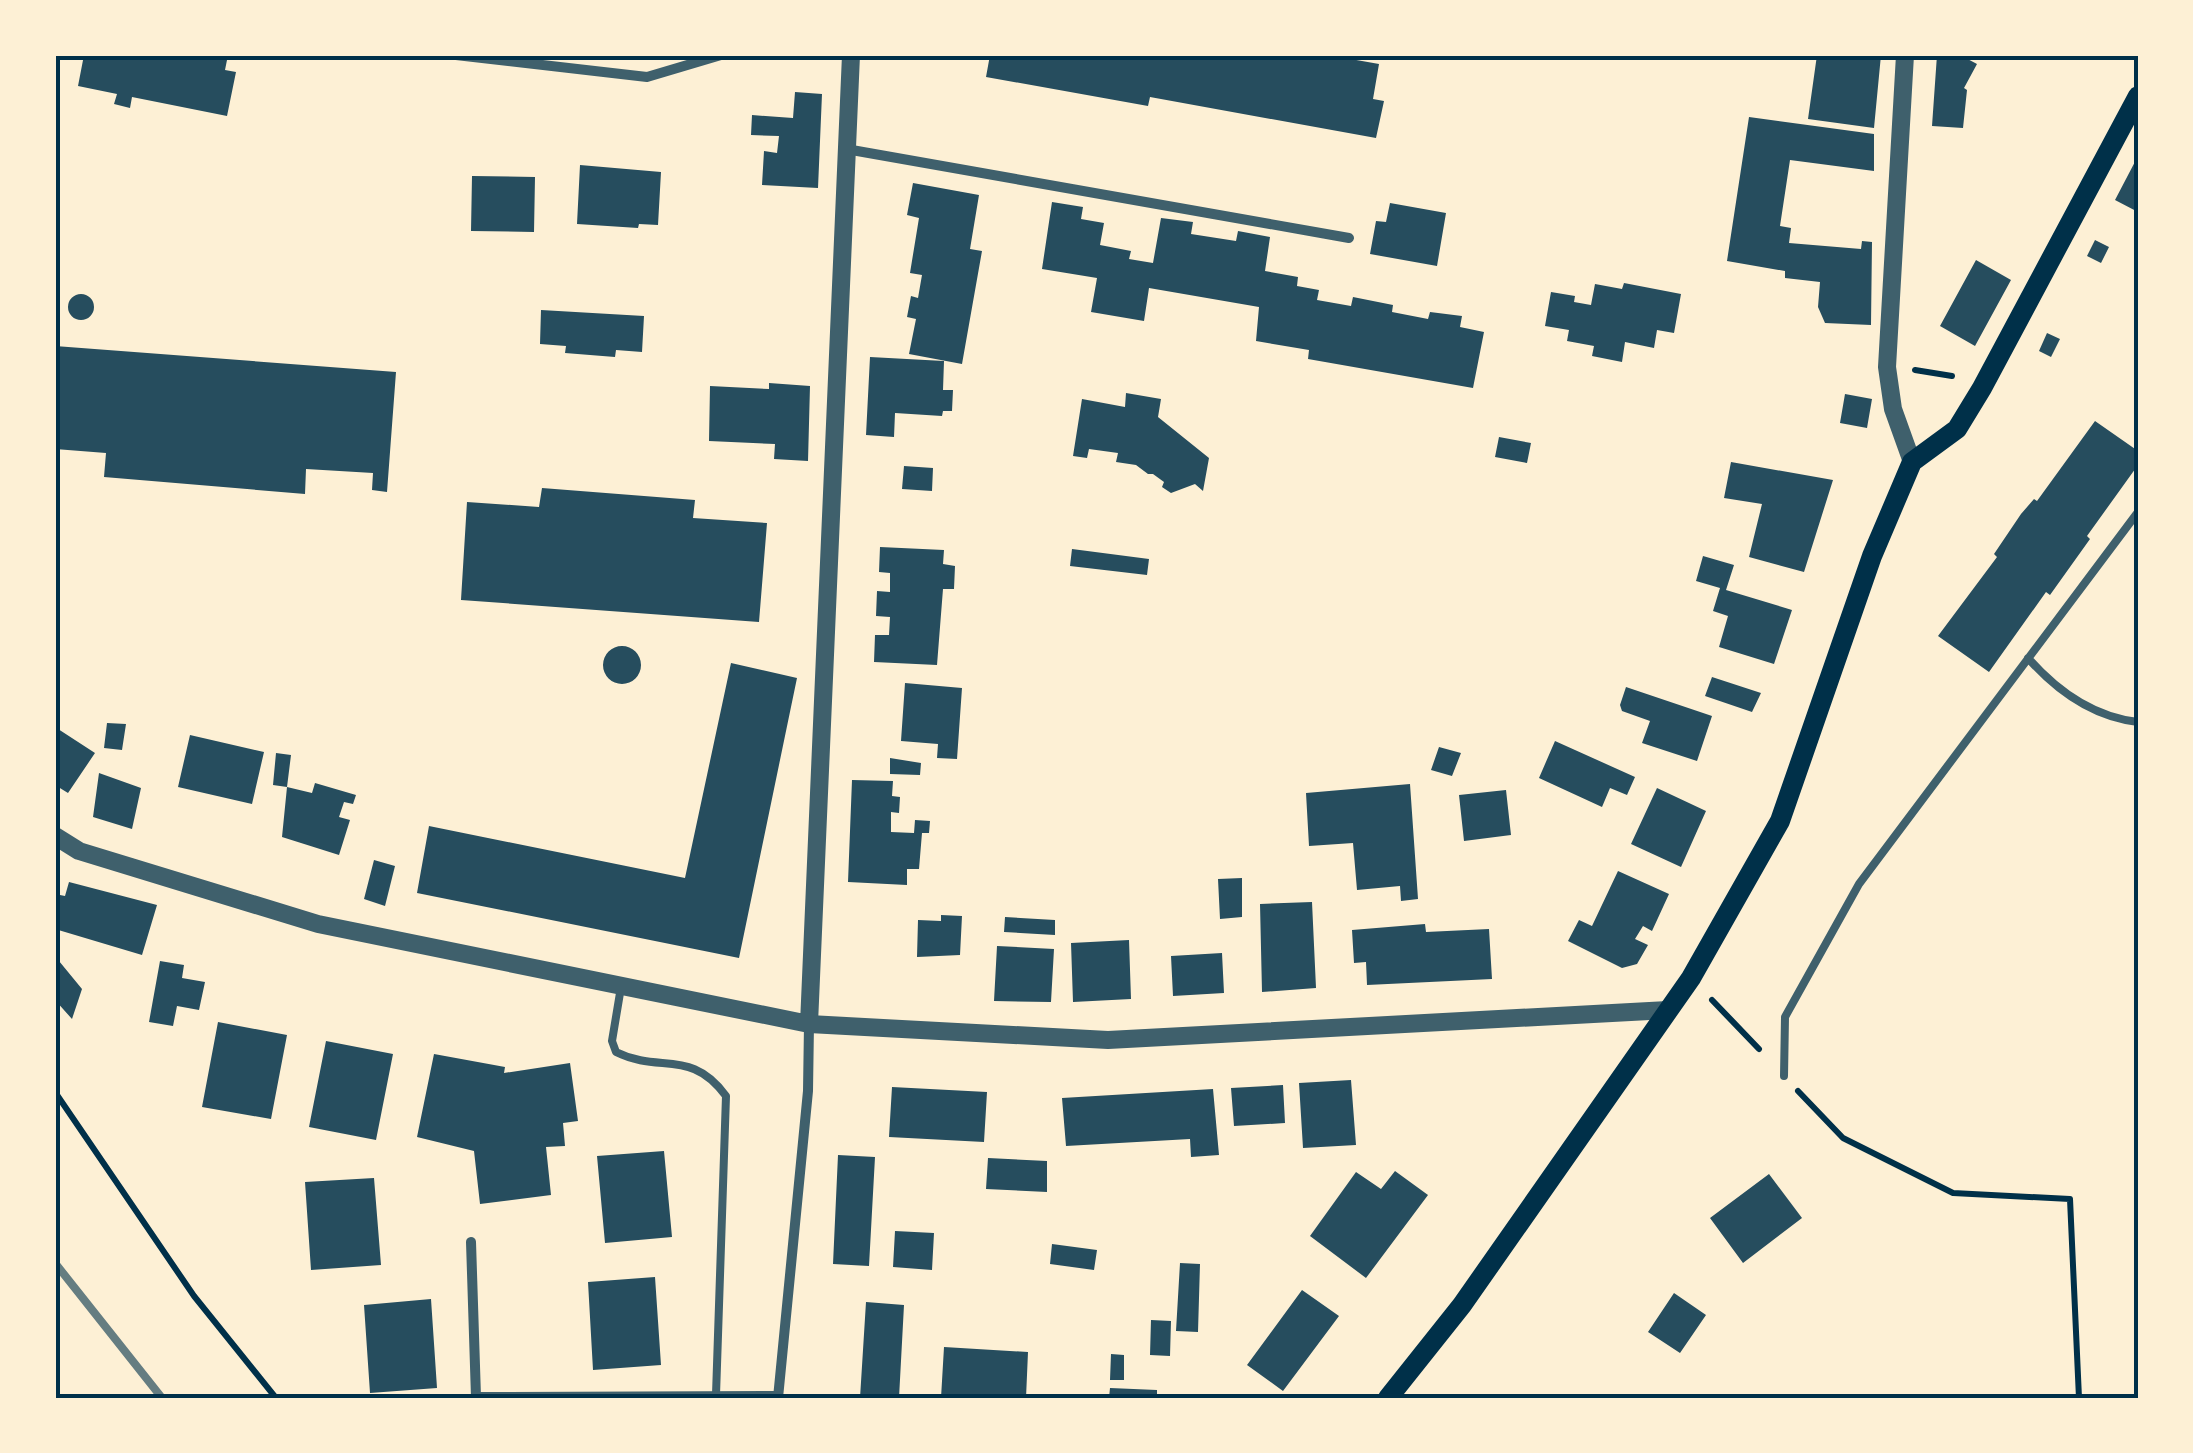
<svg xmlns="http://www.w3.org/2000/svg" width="2193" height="1453" font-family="Signika,sans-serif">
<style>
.building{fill:#264d5e}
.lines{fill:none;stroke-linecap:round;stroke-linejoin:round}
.path{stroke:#003049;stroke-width:6}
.service{stroke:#3f606c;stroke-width:8}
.minor{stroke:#3f606c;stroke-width:10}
.tertiary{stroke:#3f606c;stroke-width:18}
.secondary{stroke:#003049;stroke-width:20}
.rail{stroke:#657d81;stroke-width:8}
.neatline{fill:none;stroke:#003049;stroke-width:4}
</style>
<rect width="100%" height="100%" fill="#fdf0d5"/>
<!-- building -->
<path class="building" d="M84,55H228L225,70L236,72L227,116L132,97L130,108L114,104L117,94L78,86Z
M990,55H1328L1379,64L1373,99L1384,101L1376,138L1150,97L1148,106L986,77Z
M1817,55H1881L1874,128L1808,119Z
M1937,55H1960L1977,64L1964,88L1967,90L1963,128L1932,126Z
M795,92L822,94L818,188L762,185L764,151L777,153L779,136L751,135L752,115L793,118Z
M1749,117L1874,134V171L1790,160L1780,226L1791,228L1789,243L1861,249L1862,241L1872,242L1871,325L1825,323L1818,307L1820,282L1785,278V271L1727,261Z
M2138,156V212L2115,200Z
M580,165L661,172L658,225L639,224L638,228L577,224Z
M472,176L535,177L534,232L471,231Z
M913,183L979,195L970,249L982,251L962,364L909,354L916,319L907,317L911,296L918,298L922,275L910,273L919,218L907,215Z
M1052,202L1083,207L1081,219L1104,223L1100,245L1131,251L1129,259L1153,263L1161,218L1193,222L1191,234L1236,241L1238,231L1270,237L1265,271L1298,277L1297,286L1319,290L1317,300L1351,306L1353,297L1393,305L1392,312L1428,319L1430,312L1462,316L1460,327L1484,332L1473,388L1308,359L1309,350L1256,341L1259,307L1149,288L1144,321L1091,312L1097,278L1042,269Z
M1390,203L1446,213L1437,266L1370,254L1376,221L1386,222Z
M2095,240L2109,247L2101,263L2087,256Z
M1976,260L2011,280L1975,346L1940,326Z
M1624,283L1681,294L1674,333L1657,330L1654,348L1625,342L1622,362L1592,356L1594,346L1567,341L1569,330L1545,326L1551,292L1575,296L1574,302L1591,305L1595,284L1622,289Z
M68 307a13 13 0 1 1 26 0a13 13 0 1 1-26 0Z
M541,310L644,316L642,352L616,350L615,357L565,353L566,346L540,344Z
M2047,333L2060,339L2051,357L2039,351Z
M55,346L396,372L387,492L372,490L373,473L306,469L305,494L104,477L106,453L55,449Z
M870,357L944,361L943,390H953L952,411H943L942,416L895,413L894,437L866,435Z
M769,383L810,386L808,461L774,459L775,444L709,441L710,386L769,389Z
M1126,393L1161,399L1158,417L1209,458L1203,491L1195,484L1171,493L1162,487L1164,482L1153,474H1148L1136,465L1116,462L1118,453L1089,449L1087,458L1073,456L1082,399L1125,407Z
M1845,394L1872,399L1867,428L1840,423Z
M2095,421L2138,451V465L2087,536L2090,539L2050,595L2046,592L1989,672L1938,636L1997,557L1994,554L2021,514L2034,499L2037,501Z
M1499,437L1531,443L1527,463L1495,457Z
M1731,462L1833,480L1804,572L1749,557L1762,504L1724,498Z
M904,466L933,468L932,491L902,489Z
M542,488L695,500L693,518L767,523L759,622L461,600L467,502L539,507Z
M880,547L944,550L943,564L955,566L954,589H943L937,665L874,662L875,635H889L890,617L876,616L877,591L890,592V573L879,572Z
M1072,549L1149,559L1147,575L1070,566Z
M1703,556L1734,565L1726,590L1792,610L1774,664L1719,647L1728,616L1713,611L1720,588L1696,581Z
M603 665a19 19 0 1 1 38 0a19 19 0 1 1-38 0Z
M731,663L797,678L739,958L417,893L429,826L685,878Z
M1712,677L1761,693L1752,712L1705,696Z
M905,683L962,688L957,759L937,758L938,744L901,741Z
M1626,687L1712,716L1697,761L1642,743L1650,721L1622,711L1620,705Z
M107,723L126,724L122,750L104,748Z
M55,727L95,753L68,793L55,785Z
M190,735L264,752L252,804L178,787Z
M1555,741L1635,777L1627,795L1610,788L1602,807L1539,778Z
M1439,747L1461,753L1452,776L1431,770Z
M276,753L291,755L287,787L273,785Z
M890,758L921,763L920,775L890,774Z
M99,773L141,788L132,829L93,817Z
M852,780L893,781L892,796L900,797L899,813L891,812V832L914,833L915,820L930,821L929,833H922L919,869H907V885L848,882Z
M315,783L356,795L353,804L344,802L339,817L350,820L339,855L282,837L287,787L312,793Z
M1410,784L1418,899L1401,901L1400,886L1357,890L1353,843L1309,846L1306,793Z
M1657,788L1706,811L1681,867L1631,844Z
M1506,790L1511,835L1464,841L1459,795Z
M374,860L395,866L385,906L364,899Z
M1618,871L1669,894L1652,931L1643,926L1635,939L1648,945L1637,964L1622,968L1568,941L1579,920L1592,926Z
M1242,878V917L1220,919L1218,879Z
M69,882L157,905L142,955L55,929V894L65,896Z
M1312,902L1316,988L1262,992L1260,904Z
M941,915L962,916L960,955L917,957L918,920L941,921Z
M1005,917L1055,920V935L1004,932Z
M1425,924L1426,932L1489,929L1492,979L1367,985L1366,962L1354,963L1352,930Z
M1129,940L1131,999L1073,1002L1071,943Z
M997,946L1054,949L1051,1002L994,1001Z
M1222,953L1224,993L1173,996L1171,956Z
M59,961L82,989L72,1019L55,1000V964Z
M160,961L184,965L182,978L205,982L199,1010L177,1006L173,1026L149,1022Z
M218,1022L287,1035L271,1119L202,1107Z
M326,1041L393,1054L376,1140L309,1127Z
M434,1054L505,1067L504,1073L570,1063L578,1121L563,1123L565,1146L546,1147L551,1195L480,1204L474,1151L417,1137Z
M1351,1080L1356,1145L1303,1148L1299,1083Z
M1283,1085L1285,1123L1234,1126L1231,1088Z
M892,1087L987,1092L984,1142L889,1137Z
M1213,1089L1219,1155L1191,1157L1190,1139L1066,1146L1062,1098Z
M664,1151L672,1237L605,1243L597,1156Z
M838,1155L875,1157L869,1266L833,1264Z
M988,1158L1047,1161V1192L986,1189Z
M1395,1171L1428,1195L1366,1278L1310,1236L1356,1172L1381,1189Z
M1769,1174L1802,1218L1743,1263L1710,1218Z
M374,1178L381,1265L311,1270L305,1182Z
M895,1231L934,1233L932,1270L893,1267Z
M1052,1244L1097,1250L1094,1270L1050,1264Z
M1180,1263L1200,1264L1198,1332L1176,1331Z
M655,1277L661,1365L593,1370L588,1282Z
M1302,1290L1339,1316L1283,1391L1247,1365Z
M1674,1293L1706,1315L1680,1353L1648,1332Z
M431,1299L437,1388L370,1393L364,1305Z
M866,1302L904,1305L899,1398H860Z
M1151,1320L1171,1321L1170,1356L1150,1355Z
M944,1347L1028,1352L1026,1398H941Z
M1111,1354L1124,1355V1380H1110Z
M1110,1388L1157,1390V1398H1109Z"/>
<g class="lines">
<!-- path -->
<path class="path" d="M1915,370L1952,376
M1712,1000L1759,1049
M1798,1091L1843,1138L1953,1193L2070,1199L2079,1398
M55,1092L194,1296L276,1398"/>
<!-- service -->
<path class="service" d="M2028,658C2057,691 2094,717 2138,722
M621,987L612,1041L616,1052C660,1074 691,1048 726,1096L716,1395
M1784,1076L1785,1017L1859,884L2138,512"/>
<!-- minor -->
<path class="minor" d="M456,55L647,77L721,55
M846,149L1349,238
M471,1242L476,1397L778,1396
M778,1398L808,1091L809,1024"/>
<!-- tertiary -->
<path class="tertiary" d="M1905,55L1887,367L1893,409L1912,462
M55,836L79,851L318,924L809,1024L1108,1040L1668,1010
M809,1024L851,55"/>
<!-- secondary -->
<path class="secondary" d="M1388,1398L1462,1305L1691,978L1780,821L1872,556L1912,462L1957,429L1982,388L2138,96"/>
<!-- rail -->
<path class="rail" d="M55,1263L162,1398"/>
</g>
<!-- border -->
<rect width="2193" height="1453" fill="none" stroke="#fdf0d5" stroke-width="115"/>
<rect x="58" y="58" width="2078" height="1338" class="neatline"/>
</svg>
